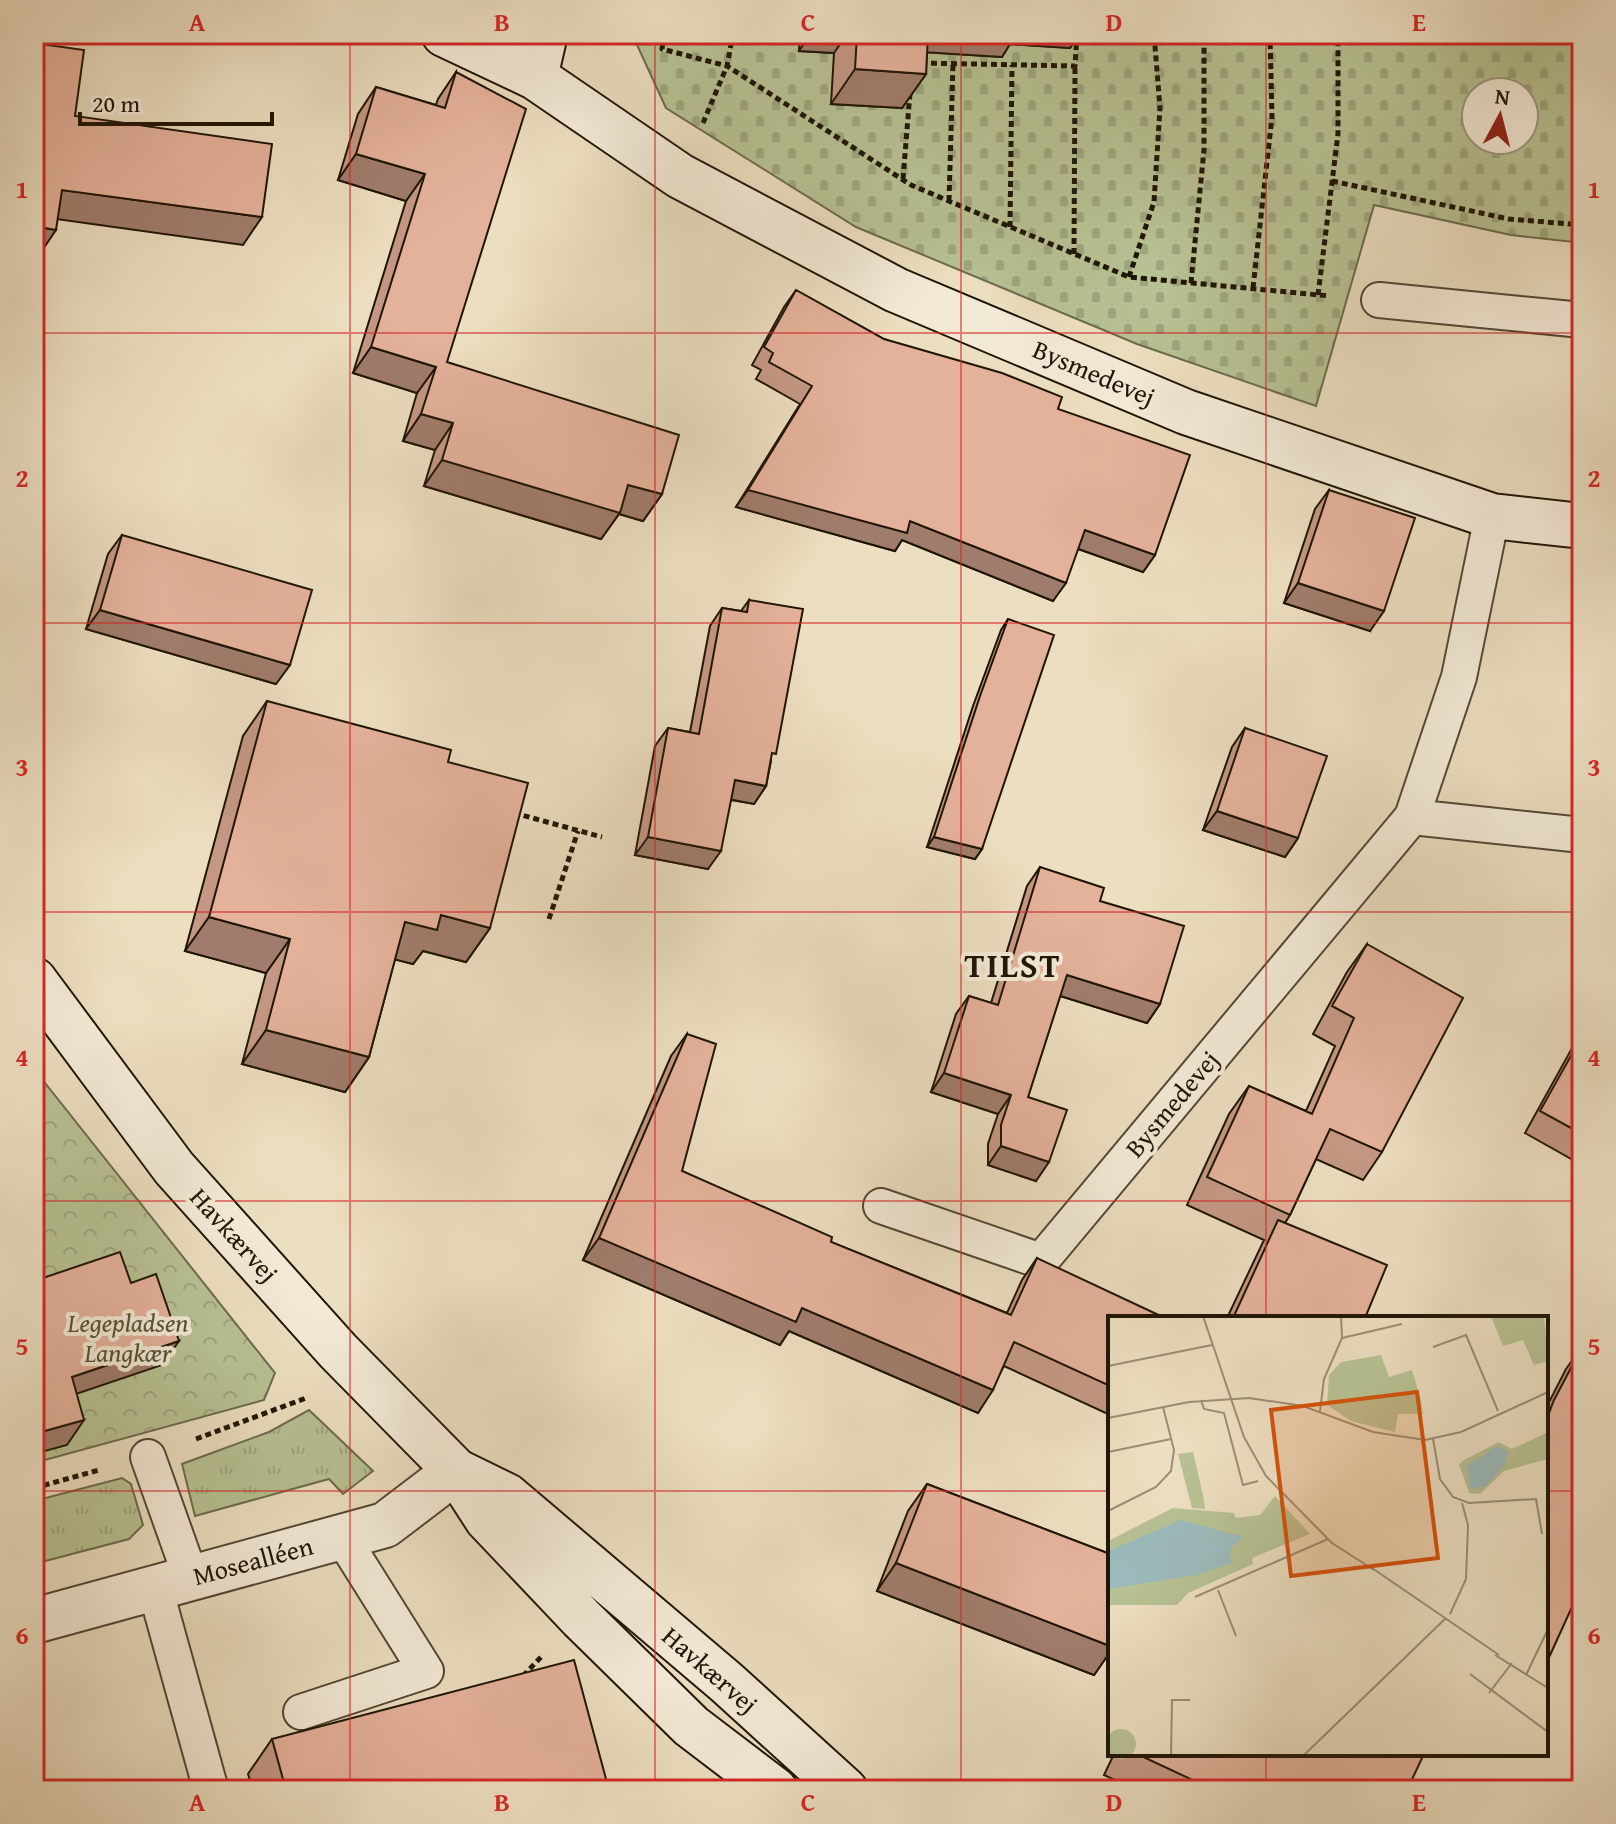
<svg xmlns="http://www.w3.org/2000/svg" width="1616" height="1824" font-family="'Gentium Book Plus',serif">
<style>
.grass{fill:url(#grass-tufts);stroke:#6b6b4d;stroke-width:2}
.forest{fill:url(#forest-crowns);stroke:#6b6b4d;stroke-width:2}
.cemetery{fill:url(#cemetery-stones);stroke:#6b6b4d;stroke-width:2;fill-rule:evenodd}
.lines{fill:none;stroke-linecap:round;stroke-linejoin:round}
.lane-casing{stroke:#524735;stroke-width:38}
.street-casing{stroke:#524735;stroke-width:48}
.secondary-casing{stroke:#1f1507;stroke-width:48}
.path{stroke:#1f1507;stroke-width:5;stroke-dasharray:6 4;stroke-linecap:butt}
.lane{stroke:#f3ead6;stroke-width:34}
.street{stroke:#f3ead6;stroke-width:44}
.secondary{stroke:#f3ead6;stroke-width:44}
.wall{fill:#c49884;stroke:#1f1507;stroke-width:2}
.shaded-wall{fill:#a07c6c;stroke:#1f1507;stroke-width:2}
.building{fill:#e4b19a;stroke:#1f1507;stroke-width:2}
.grid{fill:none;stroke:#d62828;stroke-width:2;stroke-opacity:0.55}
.labels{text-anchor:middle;stroke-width:8;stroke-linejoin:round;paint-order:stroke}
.street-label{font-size:26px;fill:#1f1507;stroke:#f3ead6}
.park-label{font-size:26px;font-style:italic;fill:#545138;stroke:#f3ead6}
.district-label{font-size:34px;font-weight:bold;letter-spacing:2px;fill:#1f1507;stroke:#f3ead6}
.inset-road{fill:none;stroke:#9a8e76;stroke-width:2}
.view{fill:#d4520c;fill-opacity:0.15;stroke:#d4520c;stroke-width:4}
.inset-edge{fill:none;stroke:#1f1507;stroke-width:4}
.neatline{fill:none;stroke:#d62828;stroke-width:3}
.grid-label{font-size:26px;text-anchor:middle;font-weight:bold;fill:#d62828}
</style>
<defs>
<pattern id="grass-tufts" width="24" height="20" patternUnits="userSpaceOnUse" patternTransform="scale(2)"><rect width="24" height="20" fill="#b7c193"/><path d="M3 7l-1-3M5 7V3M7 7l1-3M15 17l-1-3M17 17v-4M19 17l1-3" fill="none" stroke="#9da57d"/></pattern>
<pattern id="forest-crowns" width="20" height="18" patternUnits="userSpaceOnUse" patternTransform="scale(2)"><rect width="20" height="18" fill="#b7c193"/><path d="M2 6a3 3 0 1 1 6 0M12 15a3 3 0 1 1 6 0" fill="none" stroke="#9da57d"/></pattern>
<pattern id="cemetery-stones" width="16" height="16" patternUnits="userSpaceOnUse" patternTransform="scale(2)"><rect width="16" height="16" fill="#b7c193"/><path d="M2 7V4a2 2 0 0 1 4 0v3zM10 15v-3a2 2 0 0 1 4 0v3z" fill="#9da57d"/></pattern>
</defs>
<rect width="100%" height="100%" fill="#ecdec0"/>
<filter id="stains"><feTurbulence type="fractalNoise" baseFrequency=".0025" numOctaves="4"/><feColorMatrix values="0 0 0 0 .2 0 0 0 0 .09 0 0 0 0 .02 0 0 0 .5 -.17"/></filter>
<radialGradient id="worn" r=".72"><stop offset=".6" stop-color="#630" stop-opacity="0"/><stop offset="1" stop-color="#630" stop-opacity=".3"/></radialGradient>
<!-- grass -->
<path class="grass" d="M309,1410L373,1471L343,1494L329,1479L195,1516L182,1464L269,1432Z
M122,1478L131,1484L143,1525L129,1539L34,1564V1501Z"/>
<!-- forest -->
<path class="forest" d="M34,1069L275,1373L264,1400L34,1463Z"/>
<!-- cemetery -->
<path class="cemetery" d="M632,34H1582V243L1511,235L1374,205L1316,406L1137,344L856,227L666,108ZM1476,92H1524V140H1476Z"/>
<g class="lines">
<defs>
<path id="lane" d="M1379,300L1582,320
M1412,817L1582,835
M881,1206L1041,1261L1412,817L1459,677L1492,516
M148,1457L191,1578
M155,1588L211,1790
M301,1712L426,1671L342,1537"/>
<path id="street" d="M34,1621L385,1525L456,1471"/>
<path id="secondary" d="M444,34L535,77L680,176L896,290L1186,412L1492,516L1582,526
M535,77L545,34
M34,980L174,1168L338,1351L456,1471L487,1519L581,1618L691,1726L775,1790
M458,1472L507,1496L726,1682L845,1790"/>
</defs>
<!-- lane casing -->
<use href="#lane" class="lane-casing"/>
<!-- street casing -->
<use href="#street" class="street-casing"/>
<!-- secondary casing -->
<use href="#secondary" class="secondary-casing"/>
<!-- path -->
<path class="path" d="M664,34L662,49L727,66L911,185L1129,277L1330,296
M921,63L1075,66L1077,34
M703,123L727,66L733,34
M903,179L910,93
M1332,181L1509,219L1582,225
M949,201L953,64
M1010,227L1012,65
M1074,254L1075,66
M1129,277L1154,202L1160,108L1154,34
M1191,283L1204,150V34
M1253,288L1272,117L1270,34
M1318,295L1338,134V34
M514,813L602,837
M549,919L578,831
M196,1439L306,1398
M34,1488L99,1470
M523,1676L541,1657"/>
<!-- lane -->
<use href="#lane" class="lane"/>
<!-- street -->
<use href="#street" class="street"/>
<!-- secondary -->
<use href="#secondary" class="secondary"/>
</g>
<!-- wall -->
<path class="wall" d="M800,34H1079L1070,48L1010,44L1002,57L927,52L926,74L902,108L831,104L834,53L799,51Z
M456,72L447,362L662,494L643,521L619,514L601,539L424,486L435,450L403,441L417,393L353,373L406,201L338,180L358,114L376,87L436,105L438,99Z
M796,290L884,339L1058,409L1155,555L1143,572L1078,549L1053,601L902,540L895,551L736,507L800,404L756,379L761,370L752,365L784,307Z
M1329,490L1370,631L1284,603L1315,509Z
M122,535L276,684L86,629L108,554Z
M749,600L771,761L766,786L754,804L731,800L708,869L635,855L655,746L668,728L690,732L710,626L722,608L741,611Z
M1008,619L982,849L975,859L927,847L973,706L1001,630Z
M267,701L448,762L490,928L466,962L423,951L413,964L395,959L369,1057L345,1092L242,1064L266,973L185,951L243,736Z
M1245,728L1298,838L1285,857L1203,830L1232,747Z
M1040,867L1100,901L1160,1004L1147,1023L1060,996L1028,1097L1036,1181L988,1165V1144L998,1114L931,1092L956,1014L969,996L991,1003L1027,886Z
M1367,944L1382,1152L1363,1180L1316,1159L1290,1215L1285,1223L1365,1318H1227L1264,1240L1187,1205L1229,1114L1249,1086L1306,1111L1335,1046L1313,1034L1347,972Z
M1582,1030V1165L1525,1133Z
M687,1034L682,1171L831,1242L1007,1313L1022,1280L1037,1258L1110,1318V1415L1004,1366L978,1413L789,1331L780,1345L583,1260L671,1056Z
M1582,1347L1546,1664V1408L1566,1369Z
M927,1484L1110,1554V1652L1094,1675L877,1591L908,1511Z
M272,1739L609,1790H253L248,1774Z
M1114,1754H1418L1407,1790H1136L1104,1775Z"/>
<!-- shaded-wall -->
<path class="shaded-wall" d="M810,34H847L834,53L799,51Z
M917,34H1079L1070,48L1010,44L1002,57L905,51Z
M855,69L926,74L902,108L831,104Z
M356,154L425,174L406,201L338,180Z
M62,190L262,217L243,245L42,217Z
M34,226L56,230L37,258L34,257Z
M371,347L436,367L417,393L353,373Z
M421,414L453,423L435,450L403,441Z
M442,460L628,485L662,494L643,521L619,514L601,539L424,486Z
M748,490L910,521L1066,583L1053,601L902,540L895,551L736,507Z
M1085,530L1155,555L1143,572L1073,547Z
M1298,583L1384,611L1370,631L1284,603Z
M100,610L290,665L276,684L86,629Z
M735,780L766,786L754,804L723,798Z
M1217,811L1298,838L1285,857L1203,830Z
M648,837L721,851L708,869L635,855Z
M934,837L982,849L975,859L927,847Z
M441,915L490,928L466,962L423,951L413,964L381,956L405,922Z
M209,917L290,939L266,973L185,951Z
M1067,975L1160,1004L1147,1023L1054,994Z
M266,1030L369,1057L345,1092L242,1064Z
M944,1073L1011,1095L998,1114L931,1092Z
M1001,1146L1049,1162L1036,1181L988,1165Z
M599,1238L802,1308L993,1390L978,1413L789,1331L780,1345L583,1260Z
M179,1341L162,1365L55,1401L72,1377Z
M84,1420L67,1445L34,1454V1434Z
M896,1563L1110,1646V1652L1094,1675L877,1591Z"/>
<!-- building -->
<path class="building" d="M857,34H928L926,74L855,69Z
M34,43L84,50L75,116L272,144L262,217L62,190L56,230L34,226Z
M456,72L526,109L447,362L679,435L662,494L628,485L620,513L442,460L453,423L421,414L436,367L371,347L425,174L356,154L376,87L445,108Z
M796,290L884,339L1002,373L1062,397L1058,409L1190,455L1155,555L1085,530L1066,583L910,521L907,533L748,490L812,386L769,362L773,353L764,347Z
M1329,490L1415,518L1384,611L1298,583Z
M122,535L312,590L290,665L100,610Z
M749,600L803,609L776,754L772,753L766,786L735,780L721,851L648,837L668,728L699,734L722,608L747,612Z
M1008,619L1054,635L982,849L934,837L980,696Z
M267,701L451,750L448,762L528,783L490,928L441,915L437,930L405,922L369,1057L266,1030L290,939L209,917Z
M1245,728L1327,756L1298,838L1217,811Z
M1040,867L1104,888L1100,901L1184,926L1160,1004L1067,975L1028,1097L1067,1110L1049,1162L1001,1146V1125L1011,1095L944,1073L969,996L998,1005Z
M1367,944L1463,998L1382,1152L1330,1129L1290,1215L1207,1177L1249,1086L1312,1114L1354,1018L1332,1006Z
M687,1034L716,1044L682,1171L832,1237L831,1242L1011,1315L1037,1258L1165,1318H1110V1386L1014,1342L993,1390L802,1308L796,1322L599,1238Z
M1582,1036V1134L1540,1111Z
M1278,1220L1387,1265L1365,1318H1233Z
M120,1252L131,1283L156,1274L179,1341L72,1377L84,1420L34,1434V1281Z
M1582,1347V1585L1546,1664V1518L1549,1511L1546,1510V1421L1554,1400Z
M927,1484L1110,1554V1646L896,1563Z
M574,1660L609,1790H286L272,1739Z
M1137,1754H1418L1423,1756L1407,1790H1214Z"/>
<!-- grid -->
<path class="grid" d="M350,34V1790M655,34V1790M961,34V1790M1266,34V1318M34,333H1582M34,623H1582M34,912H1582M34,1201H1582M34,1491H1110M1546,1491H1582M1266,1754V1790"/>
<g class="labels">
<!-- street labels -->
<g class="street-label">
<text transform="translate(1094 373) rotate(23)" y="9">Bysmedevej</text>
<text transform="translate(1172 1104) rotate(-50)" y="9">Bysmedevej</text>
<text transform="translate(234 1235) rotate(48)" y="9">Havkærvej</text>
<text transform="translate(253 1561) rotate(-15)" y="9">Mosealléen</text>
<text transform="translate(710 1670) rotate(41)" y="9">Havkærvej</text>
</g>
<!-- park labels -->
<g class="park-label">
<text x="128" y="1332">Legepladsen<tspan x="128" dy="30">Langkær</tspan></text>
</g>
<!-- district labels -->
<g class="district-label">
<text x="1013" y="977">TILST</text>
</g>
</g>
<!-- overview -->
<g transform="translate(1108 1316)">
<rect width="440" height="440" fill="#ecdec0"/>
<path d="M383,0H436L440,45L426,49L415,24L395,30ZM440,116V143L396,155L372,178L361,177L351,148L356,144L391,126L404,133ZM85,136L96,184L97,193L84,192L70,138ZM-2 428a15 15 0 1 1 30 0a15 15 0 1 1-30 0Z" fill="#b7c193"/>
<path d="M167,180L202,218L144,242L145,248L80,277L69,289H0V225L65,192L126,197L128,202L152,199Z" fill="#b7c193"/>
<path d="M273,39L281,61L304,54L313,84L315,98H290L287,116L243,105L219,89L221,59L233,46Z" fill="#b7c193"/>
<path d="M388,130L400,135L397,148L378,170L363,173L359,151ZM73,204L135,221L122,233L123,247L89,259L0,273V235Z" fill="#9cbabb"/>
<path class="inset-road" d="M95,0L136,121L158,160L224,227L266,254M234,22L294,8M325,31L358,19L390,95M0,50L104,29M93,84L96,93L116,97L135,169L150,165M212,95L216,63L234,22L233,0M0,102L81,86L141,82L195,90L265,116L317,124L353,116L440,76M325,123L332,163L345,181L361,187L428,183L434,218M0,136L63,123M0,195L48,171L63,155L66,134L55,91M264,252L391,339M110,274L128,320M87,281L220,223M342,298L358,263L360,209L354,187M387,339L440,372M362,358L440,416M418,359L440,313M381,377L404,347M63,440L64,384H82M195,440L338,302"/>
<path class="view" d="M309,76L330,242L183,260L163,94Z"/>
<rect width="440" height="440" class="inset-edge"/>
</g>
<!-- margin -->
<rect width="1616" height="1824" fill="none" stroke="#ecdec0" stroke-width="88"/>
<!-- north arrow -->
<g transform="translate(1500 116) rotate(7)"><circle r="38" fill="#f3ead6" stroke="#9e9583" stroke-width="2"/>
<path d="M0-6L14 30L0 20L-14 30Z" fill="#8f2418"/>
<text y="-12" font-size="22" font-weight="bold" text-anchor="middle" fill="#1f1507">N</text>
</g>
<!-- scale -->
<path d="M80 112v12h192v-12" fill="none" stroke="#1f1507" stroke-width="4"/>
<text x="92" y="112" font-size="24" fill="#1f1507" stroke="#f3ead6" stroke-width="6" paint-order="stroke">20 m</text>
<rect x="44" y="44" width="1528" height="1736" class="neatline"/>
<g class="grid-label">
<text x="197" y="31">A</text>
<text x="502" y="31">B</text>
<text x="808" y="31">C</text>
<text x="1114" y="31">D</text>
<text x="1419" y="31">E</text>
<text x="22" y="198">1</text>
<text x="1594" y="198">1</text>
<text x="22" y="487">2</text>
<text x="1594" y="487">2</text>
<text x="22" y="776">3</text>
<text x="1594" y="776">3</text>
<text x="22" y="1066">4</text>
<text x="1594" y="1066">4</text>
<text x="22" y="1355">5</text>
<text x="1594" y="1355">5</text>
<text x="22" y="1644">6</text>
<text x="1594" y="1644">6</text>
<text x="197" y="1811">A</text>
<text x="502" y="1811">B</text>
<text x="808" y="1811">C</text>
<text x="1114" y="1811">D</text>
<text x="1419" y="1811">E</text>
</g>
<rect width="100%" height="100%" filter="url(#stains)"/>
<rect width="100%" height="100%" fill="url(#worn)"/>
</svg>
